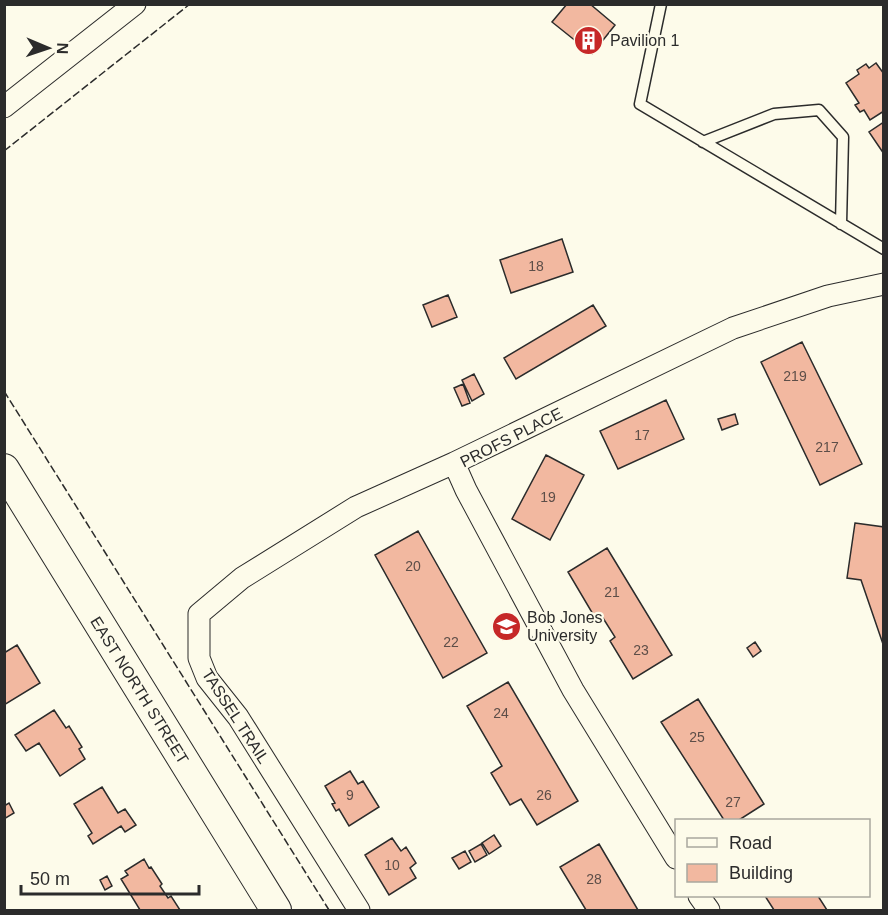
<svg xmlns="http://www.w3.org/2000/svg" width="888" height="915" font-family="Arial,sans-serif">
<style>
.building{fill:#f2b8a0;stroke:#2b2b2b;stroke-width:1.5}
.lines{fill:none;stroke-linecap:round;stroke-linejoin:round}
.service-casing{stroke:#2b2b2b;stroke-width:13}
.minor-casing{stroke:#2b2b2b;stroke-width:23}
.secondary-casing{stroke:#2b2b2b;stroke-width:32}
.service{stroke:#fdfbea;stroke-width:10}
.minor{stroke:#fdfbea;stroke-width:21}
.secondary{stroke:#fdfbea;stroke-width:30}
.fence{stroke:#2b2b2b;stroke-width:1.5;stroke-dasharray:8 3;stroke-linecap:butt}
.labels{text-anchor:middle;stroke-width:4.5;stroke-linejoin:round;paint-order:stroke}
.number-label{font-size:14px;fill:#5d4e48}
.poi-label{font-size:16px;fill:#2b2b2b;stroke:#fdfbea;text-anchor:start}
.street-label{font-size:16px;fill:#2b2b2b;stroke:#fdfbea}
</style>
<rect width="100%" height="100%" fill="#fdfbea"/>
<!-- building -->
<path class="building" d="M567,4H590L615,25L592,54L552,22Z
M876,63L884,74V111L870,120L864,110L860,112L855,105L859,103L846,83L859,74L857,70L866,64L869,68Z
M884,122V154L869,132Z
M562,239L573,272L511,293L500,260Z
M448,295L457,317L432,327L423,305Z
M593,305L606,326L516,379L504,358Z
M802,342L862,464L820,485L761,362Z
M474,374L484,394L472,401L462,380Z
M463,384L470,403L462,406L454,388Z
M666,400L684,439L618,469L600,431Z
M735,414L738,424L722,430L718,419Z
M546,455L584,475L550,540L512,519Z
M855,523L884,527V647L861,580L847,578Z
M418,531L487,653L443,678L375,555Z
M607,548L672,655L633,679L610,641L615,637L603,618L597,621L568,572Z
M755,642L761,651L753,657L747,648Z
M17,645L40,683L4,705V653Z
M508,682L578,801L537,825L521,799L510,805L491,773L502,766L467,706Z
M698,699L764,804L739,820H724L661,722Z
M54,710L66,728L69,726L82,747L79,749L85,759L60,776L39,743L26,751L15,735Z
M350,771L358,784L363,781L379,807L349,826L339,809L336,811L332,804L335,803L325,786Z
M102,787L118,813L125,809L136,825L125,832L121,826L93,844L88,836L92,833L74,804Z
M9,803L14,813L4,819V806Z
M494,835L501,846L489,854L482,843Z
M392,838L401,851L406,847L416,863L410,868L416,878L389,895L365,855Z
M481,844L487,855L475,862L469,851Z
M599,844L638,910H586L560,867Z
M465,851L471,862L459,869L452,858Z
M144,859L149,868L151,867L162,884L160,886L168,898L171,896L180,910H140L121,879L128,875L125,871Z
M107,876L112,886L105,890L100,880Z
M765,896H818L827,910H774Z"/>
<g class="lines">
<defs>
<path id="service" d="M661,4L640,104L884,249
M703,142L774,114L819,110L843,137L841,224"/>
<path id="minor" d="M4,107L135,4
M454,463L466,490L573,690L676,858
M699,896L709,910
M359,910L238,717L207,678L199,658V614L242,578L356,507L454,463L733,328L828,296L884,284"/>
<path id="secondary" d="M4,469L276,910"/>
</defs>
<!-- service casing -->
<use href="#service" class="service-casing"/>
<!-- minor casing -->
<use href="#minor" class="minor-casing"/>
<!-- secondary casing -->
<use href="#secondary" class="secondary-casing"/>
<!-- service -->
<use href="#service" class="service"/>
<!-- minor -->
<use href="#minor" class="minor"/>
<!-- secondary -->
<use href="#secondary" class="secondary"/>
<!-- fence -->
<path class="fence" d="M4,151L190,4
M4,391L329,910"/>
</g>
<!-- icons -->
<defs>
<symbol id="building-disc" viewBox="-11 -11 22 22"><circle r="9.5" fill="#c62828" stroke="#fdfbea"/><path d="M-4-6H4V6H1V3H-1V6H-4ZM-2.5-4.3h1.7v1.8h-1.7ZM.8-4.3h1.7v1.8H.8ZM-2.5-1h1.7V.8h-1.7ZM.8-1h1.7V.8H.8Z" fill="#fff"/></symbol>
<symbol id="university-disc" viewBox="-11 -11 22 22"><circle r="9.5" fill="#c62828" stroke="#fdfbea"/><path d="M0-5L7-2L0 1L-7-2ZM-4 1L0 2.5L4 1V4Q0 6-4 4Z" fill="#fff"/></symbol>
</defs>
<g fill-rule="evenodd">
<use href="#building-disc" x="572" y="24" width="33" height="33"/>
<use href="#university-disc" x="490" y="610" width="33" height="33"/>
</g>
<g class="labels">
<!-- number labels -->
<g class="number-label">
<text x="536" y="271">18</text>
<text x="795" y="381">219</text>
<text x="642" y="440">17</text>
<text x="827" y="452">217</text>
<text x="548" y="502">19</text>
<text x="413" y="571">20</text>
<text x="612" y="597">21</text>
<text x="451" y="647">22</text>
<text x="641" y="655">23</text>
<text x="501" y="718">24</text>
<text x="697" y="742">25</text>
<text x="350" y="800">9</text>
<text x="544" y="800">26</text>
<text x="733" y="807">27</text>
<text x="392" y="870">10</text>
<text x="594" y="884">28</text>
</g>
<!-- poi labels -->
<g class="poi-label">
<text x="610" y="46">Pavilion 1</text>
<text x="527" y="623">Bob Jones<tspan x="527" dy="18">University</tspan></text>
</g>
<!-- street labels -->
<g class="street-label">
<text transform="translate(511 437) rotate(-27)" y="6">PROFS PLACE</text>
<text transform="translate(140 690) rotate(58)" y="6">EAST NORTH STREET</text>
<text transform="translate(236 716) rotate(57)" y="6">TASSEL TRAIL</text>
</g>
</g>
<!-- border -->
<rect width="888" height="915" fill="none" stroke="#2b2b2b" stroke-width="12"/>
<!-- legend -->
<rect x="675" y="819" width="195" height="78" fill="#fdfbea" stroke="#a9a89e" stroke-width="1.5"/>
<rect x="687" y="838" width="30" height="9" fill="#fdfbea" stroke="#a9a89e" stroke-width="1.5"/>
<text x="729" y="849" font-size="18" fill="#2b2b2b">Road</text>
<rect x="687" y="864" width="30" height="18" fill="#f2b8a0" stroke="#a9a89e" stroke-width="1.5"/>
<text x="729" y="879" font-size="18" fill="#2b2b2b">Building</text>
<!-- north arrow -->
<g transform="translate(48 48) rotate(92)" stroke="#fdfbea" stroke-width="4.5" paint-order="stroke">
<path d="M0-4.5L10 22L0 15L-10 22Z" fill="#2b2b2b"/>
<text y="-9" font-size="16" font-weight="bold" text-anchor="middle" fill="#2b2b2b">N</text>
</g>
<!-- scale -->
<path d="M21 885v9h178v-9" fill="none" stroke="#2b2b2b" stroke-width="3"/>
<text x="30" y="885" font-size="18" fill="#2b2b2b" stroke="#fdfbea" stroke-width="4.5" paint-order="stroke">50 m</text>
</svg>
